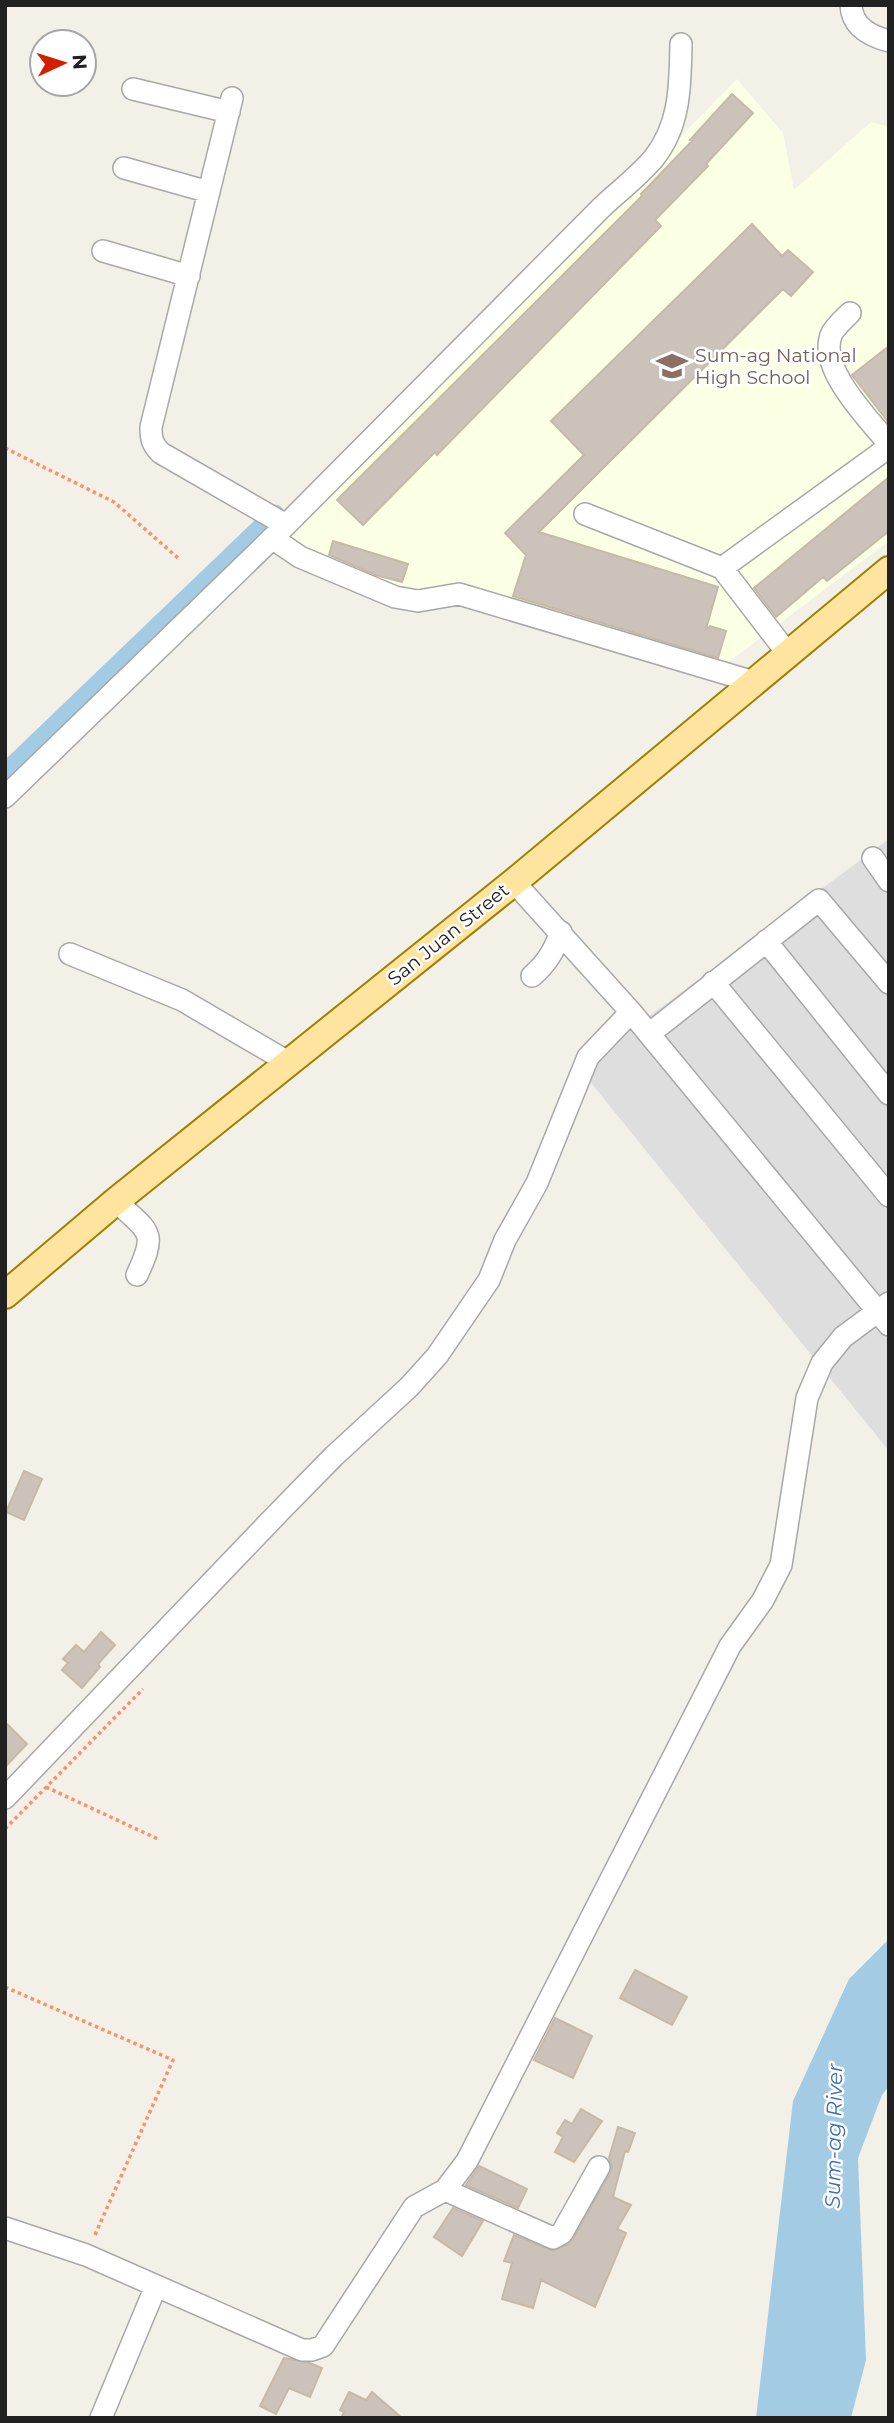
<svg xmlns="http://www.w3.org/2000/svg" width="894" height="2423" font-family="Montserrat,sans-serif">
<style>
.residential{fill:#dfdede}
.education{fill:#fbffe3}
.water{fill:#a3cce4}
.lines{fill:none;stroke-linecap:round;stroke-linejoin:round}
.canal{stroke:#a3cce4;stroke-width:19}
.building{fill:#cbc3b9;stroke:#c6b9a7;stroke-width:2}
.minor-casing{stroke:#a8a8a8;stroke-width:24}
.major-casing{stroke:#9e8100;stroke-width:30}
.path{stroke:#ff906b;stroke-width:3.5;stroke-dasharray:3.5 3.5;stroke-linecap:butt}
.minor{stroke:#fff;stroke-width:21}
.major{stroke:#ffe49f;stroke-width:26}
.labels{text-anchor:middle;stroke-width:5;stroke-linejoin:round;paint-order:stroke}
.education-label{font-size:19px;fill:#785e54;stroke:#fff;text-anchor:start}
.street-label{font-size:19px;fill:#212121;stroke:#fff}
.water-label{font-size:21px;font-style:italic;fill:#426dbc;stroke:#fff}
</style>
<rect width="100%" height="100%" fill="#f2f0e7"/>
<!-- residential -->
<path class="residential" d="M889,839V1451L579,1068Z"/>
<!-- education -->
<path class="education" d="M737,79L783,133L794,190L871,122L889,127V541L718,670L437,588L404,594L276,549Z"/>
<!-- water -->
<path class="water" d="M889,1939V2086L882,2095L858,2158L866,2360L851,2418H756L793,2101L849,1979Z"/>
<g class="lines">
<!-- canal -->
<path class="canal" d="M5,773L275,514"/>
</g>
<!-- building -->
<path class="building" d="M732,94L753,113L706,164L708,166L655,220L661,226L437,455L435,452L363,525L337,500L642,196L641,194L692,141L690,140Z
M752,224L782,256L788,250L813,272L791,296L783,289L539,532L718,587L706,629L710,626L726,631L718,658L513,596L526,555L505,533L584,455L551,421Z
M889,346V423L852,375Z
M889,477V531L827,581L823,577L776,617L754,588Z
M333,541L408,564L402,582L376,575L329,555Z
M24,1471L42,1479L24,1520L6,1512Z
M101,1632L115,1645L98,1664L100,1667L82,1688L62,1670L68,1663L63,1659L76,1645L84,1652Z
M5,1722L27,1744L5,1767Z
M635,1970L687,1997L672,2025L620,1998Z
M555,2018L592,2036L573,2078L534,2060Z
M581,2109L602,2121L574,2162L555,2152L563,2137L557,2133L565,2120L572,2124Z
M618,2127L635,2133L628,2152L625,2151L613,2197L631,2205L617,2229L626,2233L595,2307L541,2280L533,2308L502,2299L512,2263L504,2261L514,2235L553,2251L568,2244L573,2239L610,2173L612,2166L609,2158Z
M479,2166L527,2189L518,2208L466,2185Z
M453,2208L483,2221L462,2256L434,2237Z
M284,2358L310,2363L322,2368L310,2397L289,2388L276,2414L260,2406Z
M349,2392L366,2400L372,2392L402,2418H341L344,2412L340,2410Z"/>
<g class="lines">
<defs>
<path id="minor" d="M851,5C852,27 870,36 889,41
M133,89L229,112
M232,98L151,427C151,439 152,444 161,453L286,525
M124,168L209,192
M103,251L189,276
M850,313C844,319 836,326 832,333C816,367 869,419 889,444
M585,514L722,568L788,654
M272,538L300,557L395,597L418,601L459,594L754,682
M722,568L889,447
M5,797L286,525L602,207C619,191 639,176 654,158C681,124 680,84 681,44
M873,858L889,881
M514,882L631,1012L889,1325
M766,941L889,1094
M70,954L182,1000L288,1062
M532,976C547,963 554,951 561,932
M713,982L889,1196
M649,1034L819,900L889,983
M116,1201C149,1233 158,1230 137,1275
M5,1798L282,1509L334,1456L409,1387L437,1356L489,1280L505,1240L537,1183L588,1057L631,1012
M445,2190L553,2238L562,2233L599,2167
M5,2228L86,2255L302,2350H312L323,2346L414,2207L445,2190L467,2161L730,1646L763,1600L781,1565L807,1398L822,1363L843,1337L889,1303
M101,2418L156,2286"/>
<path id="major" d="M5,1295L116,1201L514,882L889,570"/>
</defs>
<!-- minor casing -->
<use href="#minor" class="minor-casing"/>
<!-- major casing -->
<use href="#major" class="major-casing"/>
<!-- path -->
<path class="path" d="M5,448L114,502L178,558
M46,1787L160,1840
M5,1829L143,1689
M5,1987L173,2060L94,2237"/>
<!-- minor -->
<use href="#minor" class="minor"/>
<!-- major -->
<use href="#major" class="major"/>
</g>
<!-- icons -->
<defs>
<symbol id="school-bare" viewBox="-9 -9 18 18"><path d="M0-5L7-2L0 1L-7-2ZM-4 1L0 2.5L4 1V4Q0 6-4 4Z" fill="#8d6e63" stroke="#fff" stroke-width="2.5" paint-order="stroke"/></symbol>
</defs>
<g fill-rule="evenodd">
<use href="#school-bare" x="650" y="344" width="44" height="44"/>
</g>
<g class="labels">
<!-- education labels -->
<g class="education-label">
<text x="695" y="362">Sum-ag National<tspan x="695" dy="22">High School</tspan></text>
</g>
<!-- street labels -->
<g class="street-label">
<text transform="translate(448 934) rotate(-39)" y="7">San Juan Street</text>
</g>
<!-- water labels -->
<g class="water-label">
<text transform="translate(834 2136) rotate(-89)" y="7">Sum-ag River</text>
</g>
</g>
<!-- border -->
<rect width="894" height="2423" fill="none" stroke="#212121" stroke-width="14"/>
<!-- north arrow -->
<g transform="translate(63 63) rotate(86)"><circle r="33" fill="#ffffff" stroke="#a6a6a6" stroke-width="2"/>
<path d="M0-5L12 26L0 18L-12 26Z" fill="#d21f00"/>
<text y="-10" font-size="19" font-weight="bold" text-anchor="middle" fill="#212121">N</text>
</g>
</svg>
